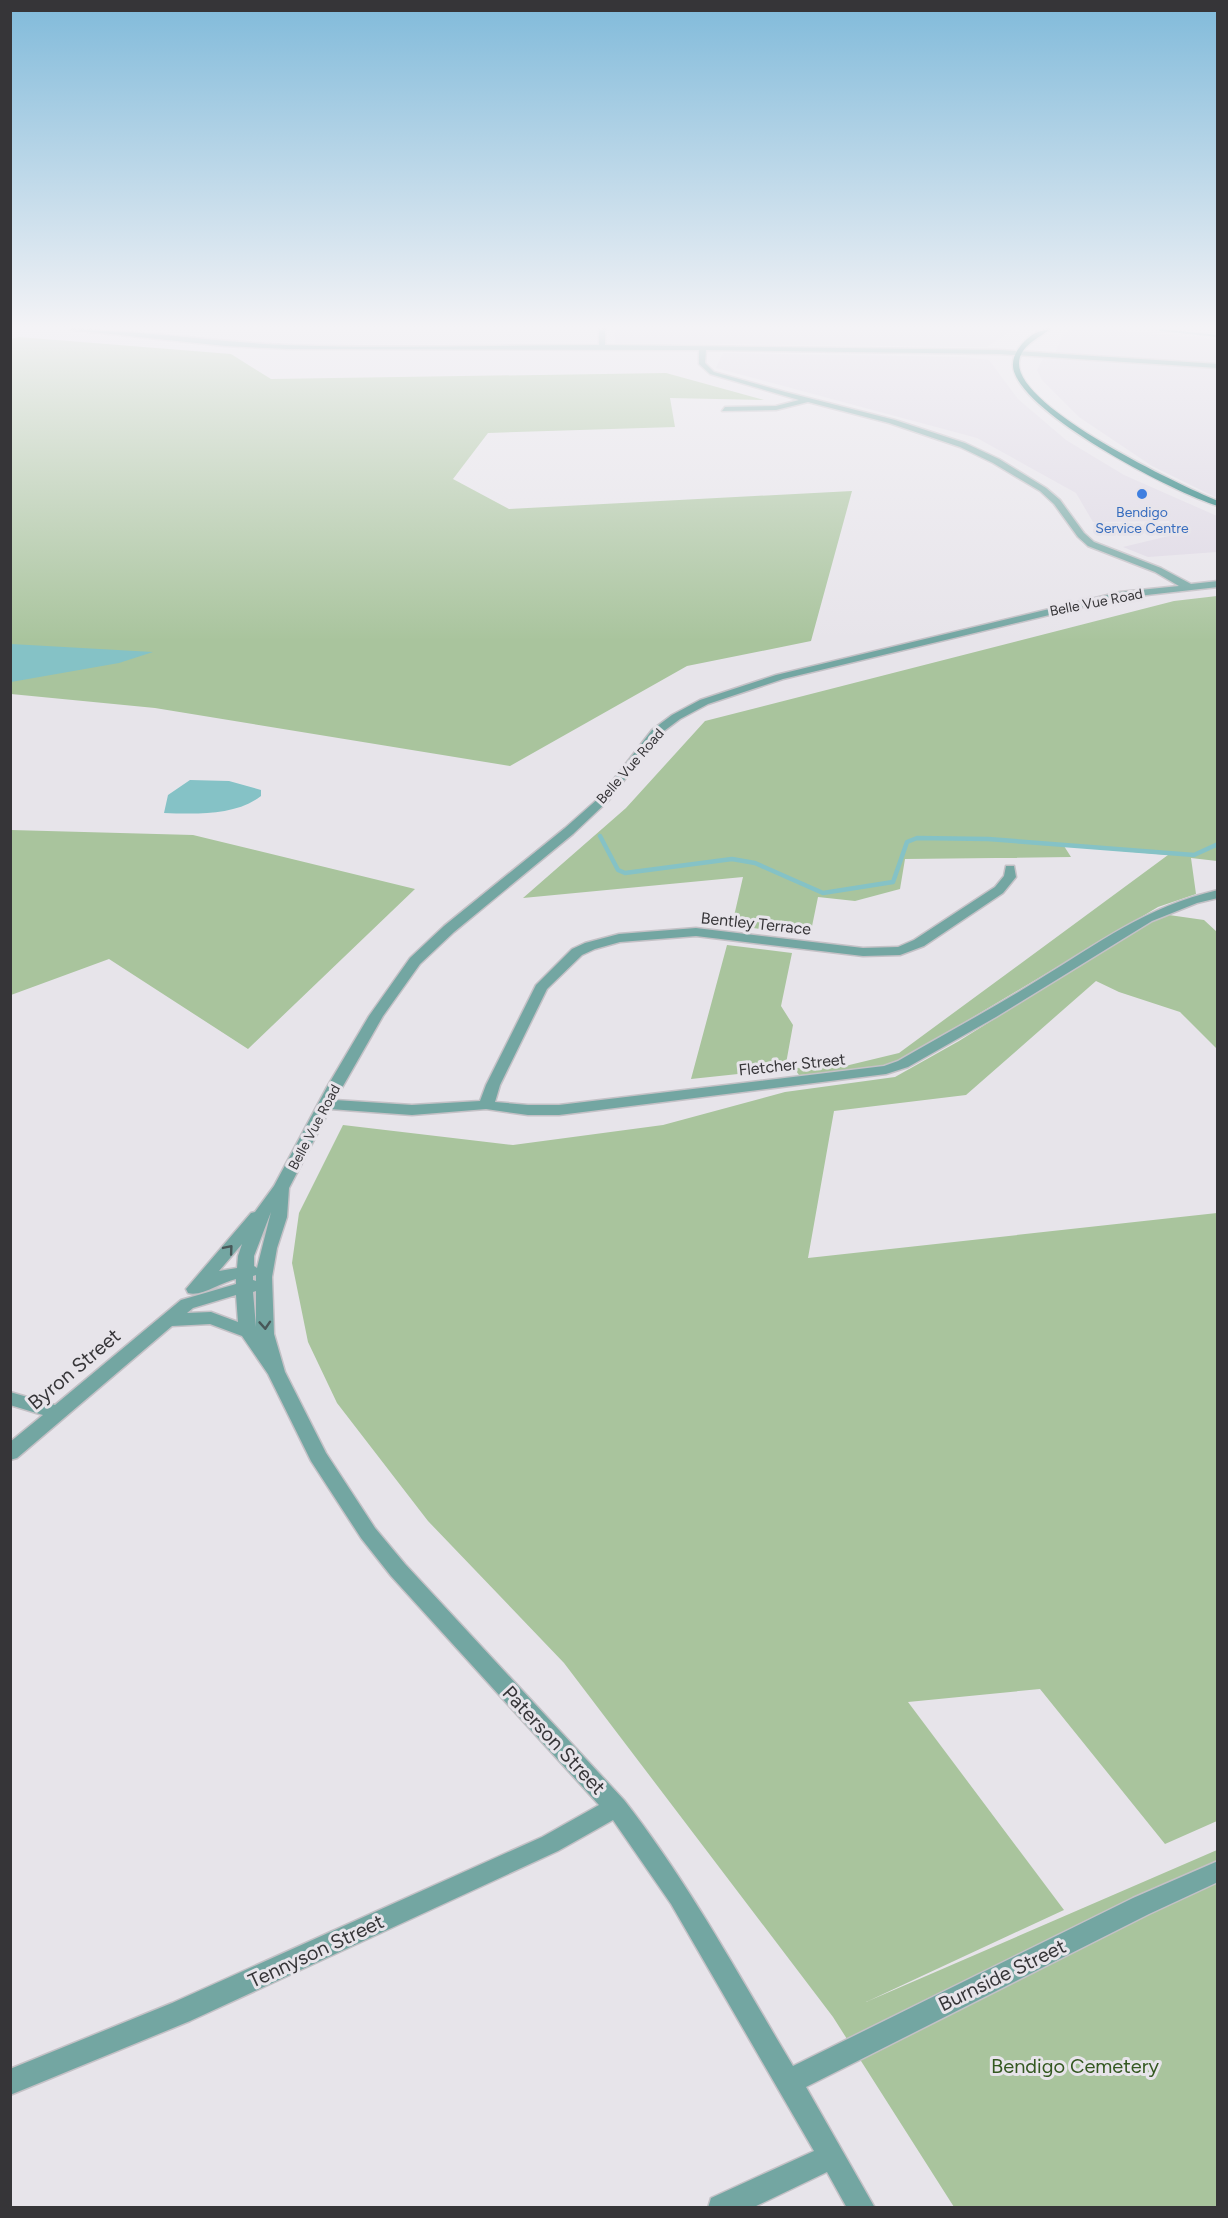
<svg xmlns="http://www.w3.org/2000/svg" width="1228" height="2218" font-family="Figtree,sans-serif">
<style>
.built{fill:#ded8e4}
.green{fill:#a9c49d}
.water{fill:#85c2c6}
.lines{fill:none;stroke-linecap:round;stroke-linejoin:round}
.stream-far1{stroke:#85c2c6;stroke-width:2}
.stream{stroke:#85c2c6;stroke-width:4.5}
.minor-casing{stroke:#c4c1c6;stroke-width:3}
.major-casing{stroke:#c4c1c6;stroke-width:3}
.minor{fill:#73a6a2;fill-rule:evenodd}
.major{fill:#006c67;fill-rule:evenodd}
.oneway{stroke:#485758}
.shop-dot{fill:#3f7fe0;stroke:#e7e4ea;stroke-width:2}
.labels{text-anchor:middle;stroke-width:6;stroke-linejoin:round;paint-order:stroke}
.far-shop-label{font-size:14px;fill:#366cbe;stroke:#e7e4ea}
.far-street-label{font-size:14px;fill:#363538;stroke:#e7e4ea}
.street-label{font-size:16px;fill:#363538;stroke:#e7e4ea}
.near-street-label{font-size:20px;fill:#363538;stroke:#e7e4ea}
.near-park-label{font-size:20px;fill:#345821;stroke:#e7e4ea}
</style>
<rect width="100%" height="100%" fill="#e7e4ea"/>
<!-- built -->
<path class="built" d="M615,330H1012L987,347L615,343Z
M1072,330H1109L1217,339V498L1152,466L1079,417L1042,380L1037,370L1043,358L1052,359L1064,333Z
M723,353L963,357L989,360L1018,399L1066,440L1124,475L1217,516V552L1148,557L1123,547L1181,533L1169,521L1093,522L1076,493L977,438L716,368Z"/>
<!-- green -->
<path class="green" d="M19,337L231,354L271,379L666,373L764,400L670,398L675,427L488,433L453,479L509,509L852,491L811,641L687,666L510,766L155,708L11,694V339Z
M1217,596V861L1191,858L1196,894L1158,907L901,1060L874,1070L799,1075L794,1068L841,1067L899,1053L1168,855L1064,846L1071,857L905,859L900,889L855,901L818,897L810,936L732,925L743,877L523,898L626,808L705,721L1174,601Z
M11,830L193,835L415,889L248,1049L109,959L11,995Z
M1162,914L1204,920L1217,932V1049L1180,1012L1119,992L1096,981L966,1095L834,1111L808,1258L1217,1213V1821L1165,1844L1040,1689L908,1702L1064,1910L866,2002L1217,1850V2207H954L833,2017L564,1663L428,1521L337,1403L308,1342L292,1263L299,1213L343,1125L513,1145L663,1125L785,1092L895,1077L959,1041Z
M727,945L792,953L781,1006L793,1025L785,1069L691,1079Z"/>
<!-- water -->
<path class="water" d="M11,644L153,652L119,663L11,682Z
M190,780L229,781L261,790V796C236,816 195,814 164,813L168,795Z"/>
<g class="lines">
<!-- stream-far1 -->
<path class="stream-far1" d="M1160,330L1218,336"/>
<!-- stream -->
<path class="stream" d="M600,836L618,870L625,873L732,859L755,863L823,893L893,882L907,842L917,838L988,839L1194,855L1218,844"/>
<defs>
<path id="minor" d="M72,330C143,330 214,342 285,345C389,349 494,345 599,345V330H605V345L999,350L1218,364V368L999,354L706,350L705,363L714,372L785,392L895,420L965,443L999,459L1046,488L1060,500L1084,533L1094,542L1161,568L1191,584L1218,581V587L1120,598L783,679L708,704L680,719L660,734L608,801L573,834L454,932L420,964L383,1016L335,1100L412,1105L480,1101L486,1085L536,985L572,949L585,943L619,934L696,928L863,948L898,947L914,940L995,887L1004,876L1006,866H1014L1016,877L1003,893L924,946L900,955L863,956L696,936L620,942L595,949L582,955L547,989L500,1085L495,1102L528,1105H559L884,1066L898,1061C944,1034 992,1009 1038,980C1099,943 1145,907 1218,890V898L1197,903L1152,921L996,1017L908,1067L886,1074L559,1115H528L486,1109L412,1115L330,1109L289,1188L287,1217L277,1248L272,1277L274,1334L285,1372L326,1453L375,1528L405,1564L624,1800C689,1883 739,1976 793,2066L1133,1898L1218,1861V1882L1149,1914L806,2087L875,2208H847L827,2172L752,2208H708L711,2198L814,2151L671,1904L613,1820L558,1851L190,2021L10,2095V2069L172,2003L542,1837L599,1805L391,1576L361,1538L311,1461L268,1374L242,1336L210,1324L172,1326L17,1458L10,1460V1442L43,1415L10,1405V1392L55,1405L181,1300L236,1284V1279C221,1282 202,1297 188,1293L186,1289L251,1213L255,1212L274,1186L327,1087L369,1016L410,958L444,926L565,828L600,797L652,730L672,715L700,700L776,675L1120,592L1179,586L1155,572L1088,546L1078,537L1054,504L1040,491L993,463L960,447L889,423L808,402L776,410L722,411L725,407L776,406L799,400L710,374L699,364V350L288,349L225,346ZM271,1212L257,1268L254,1266V1256ZM242,1244L238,1256L237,1268L219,1271ZM256,1275V1281L253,1280V1276ZM256,1291V1327L253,1292ZM236,1295L238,1322L211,1312L187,1313L193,1308Z"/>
<path id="major" d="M1049,330C1037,339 1020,346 1019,363C1017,408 1179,485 1218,501V506C1172,492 1032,418 1015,374C1011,365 1013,356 1019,348C1026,338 1036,330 1049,330Z"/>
</defs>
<!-- minor casing -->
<use href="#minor" class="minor-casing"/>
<!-- major casing -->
<use href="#major" class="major-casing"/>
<!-- minor -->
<use href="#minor" class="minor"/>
<!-- major -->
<use href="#major" class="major"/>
</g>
<!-- one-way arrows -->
<defs><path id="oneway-chevron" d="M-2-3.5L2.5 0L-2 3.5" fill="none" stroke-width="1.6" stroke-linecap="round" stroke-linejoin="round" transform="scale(1.5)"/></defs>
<g class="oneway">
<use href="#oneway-chevron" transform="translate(229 1249) rotate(-50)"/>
<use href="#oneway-chevron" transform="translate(265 1325) rotate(86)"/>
</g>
<!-- sky -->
<linearGradient id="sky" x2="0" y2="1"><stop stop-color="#80bada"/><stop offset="0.51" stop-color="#f4f3f6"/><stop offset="1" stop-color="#f4f3f6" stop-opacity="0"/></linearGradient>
<rect width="1228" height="641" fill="url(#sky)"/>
<!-- markers -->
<circle class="shop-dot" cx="1142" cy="494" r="6"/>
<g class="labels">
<!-- far-shop labels -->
<g class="far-shop-label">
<text x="1142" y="517">Bendigo<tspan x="1142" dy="16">Service Centre</tspan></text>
</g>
<!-- far-street labels -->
<g class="far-street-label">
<text transform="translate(1096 602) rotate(-11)" y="5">Belle Vue Road</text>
<text transform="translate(630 766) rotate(-49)" y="5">Belle Vue Road</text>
<text transform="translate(314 1127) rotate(-62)" y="5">Belle Vue Road</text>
</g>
<!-- street labels -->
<g class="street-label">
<text transform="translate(756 923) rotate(6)" y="6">Bentley Terrace</text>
<text transform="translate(792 1064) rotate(-6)" y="6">Fletcher Street</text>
</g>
<!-- near-street labels -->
<g class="near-street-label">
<text transform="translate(74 1369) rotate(-40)" y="7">Byron Street</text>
<text transform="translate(554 1740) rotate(47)" y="7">Paterson Street</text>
<text transform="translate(316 1951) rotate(-25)" y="7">Tennyson Street</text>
<text transform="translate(1002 1975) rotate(-26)" y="7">Burnside Street</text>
</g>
<!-- near-park labels -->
<g class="near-park-label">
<text x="1075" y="2073">Bendigo Cemetery</text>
</g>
</g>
<!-- border -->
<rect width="1228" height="2218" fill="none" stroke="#363538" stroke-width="24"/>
</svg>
